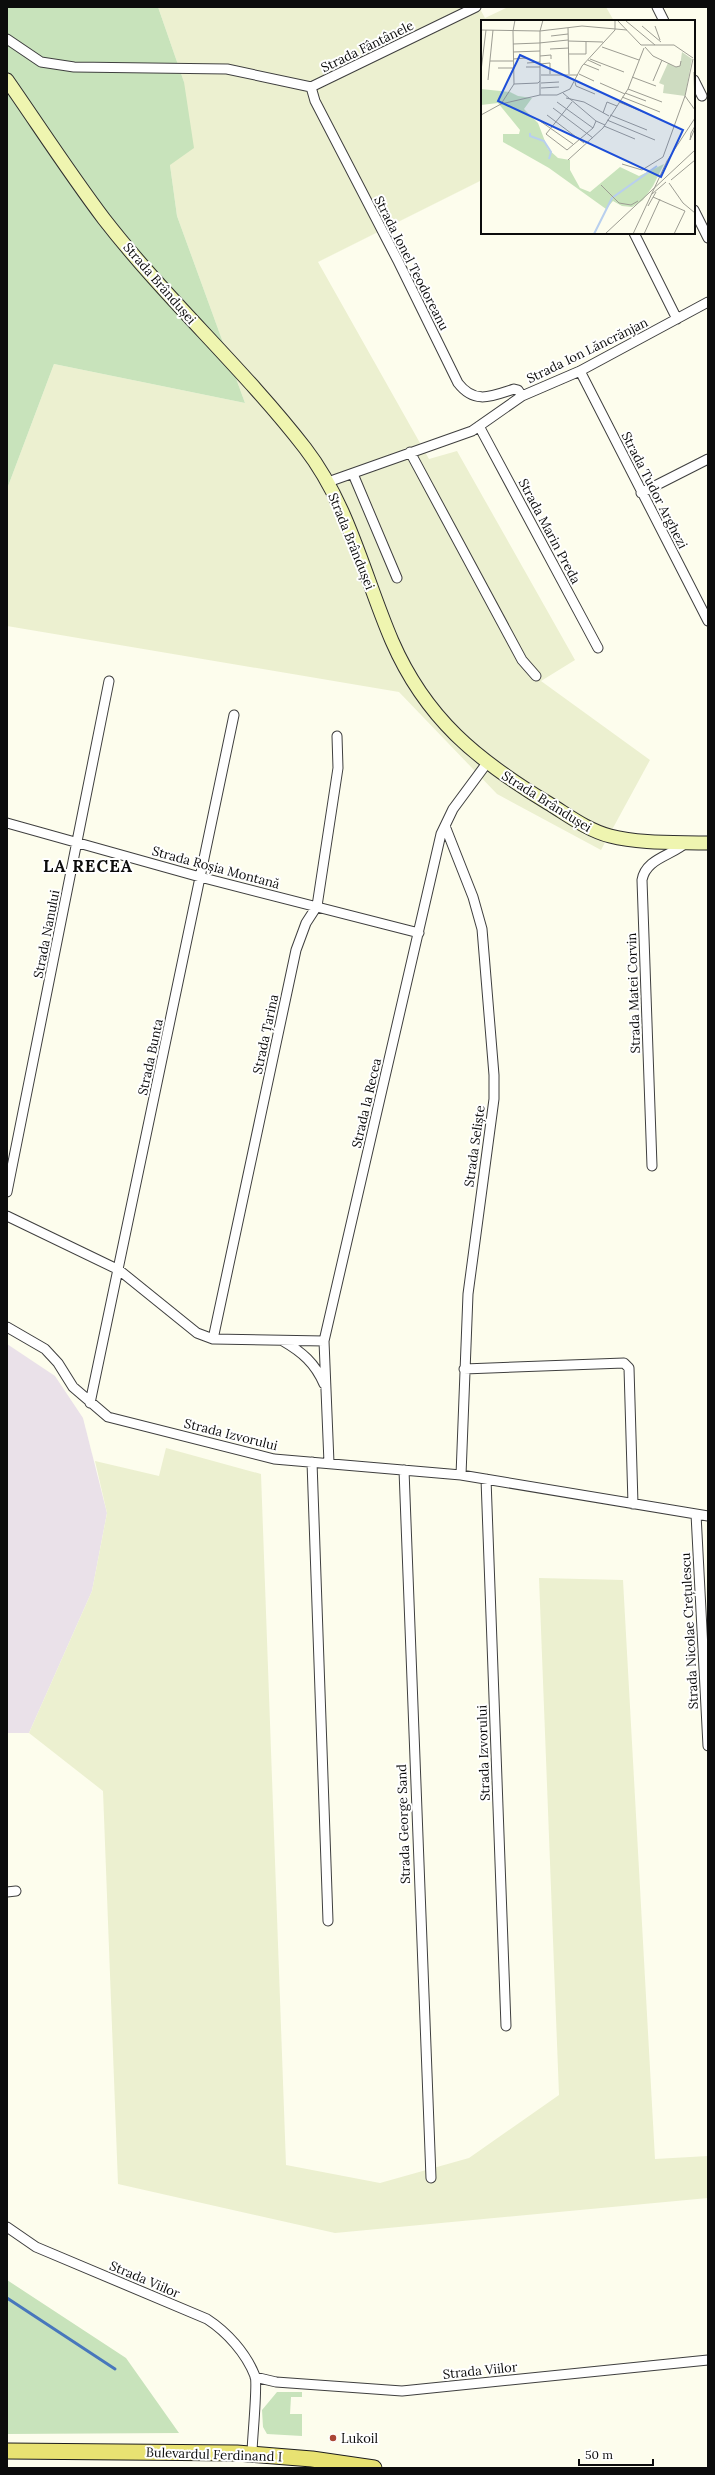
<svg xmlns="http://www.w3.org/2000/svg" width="715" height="2475" font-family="Lora,serif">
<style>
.industrial{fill:#eae1e9}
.farmland{fill:#ecf0d0}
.green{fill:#c8e3bb}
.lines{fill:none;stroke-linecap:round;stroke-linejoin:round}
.stream{stroke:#4877bc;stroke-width:3}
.street-casing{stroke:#3f3f3f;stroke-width:11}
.secondary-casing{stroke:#2e2e2e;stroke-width:15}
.primary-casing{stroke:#1d1d1d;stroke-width:17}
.street{stroke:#fff;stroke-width:9}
.secondary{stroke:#eff5b0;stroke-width:13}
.primary{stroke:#e8e272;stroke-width:15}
.poi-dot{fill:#aa4635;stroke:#fff;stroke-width:1.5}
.labels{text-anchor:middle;stroke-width:4;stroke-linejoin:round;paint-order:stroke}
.street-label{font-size:13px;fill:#0c0c0c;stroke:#fff}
.poi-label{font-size:13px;fill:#0c0c0c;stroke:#fff;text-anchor:start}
.district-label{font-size:17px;font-weight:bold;letter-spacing:1px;fill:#0c0c0c;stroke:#fff}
.inset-river{fill:none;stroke:#b8cfee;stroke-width:2}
.inset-road{fill:none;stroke:#9d9d93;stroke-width:1}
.view{fill:#1d4ed8;fill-opacity:0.15;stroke:#1d4ed8;stroke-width:2}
.inset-edge{fill:none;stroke:#0c0c0c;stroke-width:2}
</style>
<rect width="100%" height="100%" fill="#fdfded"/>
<!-- industrial -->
<path class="industrial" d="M7,1344L55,1376L83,1418L107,1513L92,1591L29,1733H7Z"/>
<!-- farmland -->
<path class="farmland" d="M158,7H479L485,18L508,7H606L614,21H482V180L318,262L429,459L457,451L575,660L541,681L650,760L601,850L497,794L399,692L7,626V489L54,364L245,403L177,216L170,165L184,82Z
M166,1448L261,1474L286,2165L380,2183L469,2158L559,2095L539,1578L623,1580L655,2159L708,2156V2198L335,2233L118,2184L103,1791L29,1733L92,1591L107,1513L95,1461L159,1476Z"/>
<!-- green -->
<path class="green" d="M7,7H158L184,82L194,148L170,165L177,216L245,403L54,364L7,489Z
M7,2280L126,2358L179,2433L7,2434Z
M277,2392H302V2397H291L290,2414H302V2436L267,2434L263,2427L262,2410Z"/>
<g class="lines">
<!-- stream -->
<path class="stream" d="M7,2298L115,2369"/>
<defs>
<path id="street" d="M657,7L664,21
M7,39L41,62L74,67L227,69L311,87
M694,80L702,96
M311,87L315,101L398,261L458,383C475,405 492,396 514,389L518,390L522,396
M311,87L476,7
M694,210L708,238
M634,233L677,319
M580,371L708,621
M479,426L598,648
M410,452L522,660L536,676
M353,474L397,578
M328,482L472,431L522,396L580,371L708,302
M641,493L708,459
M7,823L200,877L419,933
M445,826L473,897L482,929L494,1075V1099L468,1294L461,1475
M652,1166L642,880C646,858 672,856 687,842
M7,1192L109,681
M7,1216L119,1270L197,1333L213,1339L324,1341
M7,1327L45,1349L58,1363L73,1387L108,1417L274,1459L461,1475L708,1516
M213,1339L296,950L306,923L317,906L338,768L337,736
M283,1341C302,1352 315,1363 324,1384
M464,1369L624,1363L629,1368L633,1504
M90,1403L234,715
M312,1462L328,1921
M329,1463L324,1341L441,834L453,809L487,763
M404,1470L431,2178
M486,1479L506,2026
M696,1514L708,1746
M7,1892L16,1891
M7,2227L36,2247L207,2319C227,2332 246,2353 255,2376C258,2384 252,2440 252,2453
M255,2377L276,2382L402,2391L708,2360"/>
<path id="secondary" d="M7,80C39,126 70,174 104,219C166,299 243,368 305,448C349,505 364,576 392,641C426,719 477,760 548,803C568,815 587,830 610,836C641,844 676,842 708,843"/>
<path id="primary" d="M7,2451L237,2453L312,2459L374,2468"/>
</defs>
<!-- street casing -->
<use href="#street" class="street-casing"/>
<!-- secondary casing -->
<use href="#secondary" class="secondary-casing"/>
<!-- primary casing -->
<use href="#primary" class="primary-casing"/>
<!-- street -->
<use href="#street" class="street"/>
<!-- secondary -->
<use href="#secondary" class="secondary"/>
<!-- primary -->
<use href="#primary" class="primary"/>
</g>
<!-- markers -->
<circle class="poi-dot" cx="333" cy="2438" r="4"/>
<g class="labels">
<!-- street labels -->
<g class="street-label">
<text transform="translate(367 46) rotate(-26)" y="5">Strada Fântânele</text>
<text transform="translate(412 263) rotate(63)" y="5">Strada Ionel Teodoreanu</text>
<text transform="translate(160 283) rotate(49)" y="5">Strada Brândușei</text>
<text transform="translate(587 350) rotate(-26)" y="5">Strada Ion Lăncrănjan</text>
<text transform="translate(655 490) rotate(63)" y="5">Strada Tudor Arghezi</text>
<text transform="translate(550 531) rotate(62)" y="5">Strada Marin Preda</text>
<text transform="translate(352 541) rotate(68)" y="5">Strada Brândușei</text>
<text transform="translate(547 801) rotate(32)" y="5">Strada Brândușei</text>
<text transform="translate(216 867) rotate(15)" y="5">Strada Roșia Montană</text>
<text transform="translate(46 934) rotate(-79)" y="5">Strada Nanului</text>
<text transform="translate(633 993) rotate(-92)" y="5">Strada Matei Corvin</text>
<text transform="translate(265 1034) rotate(-78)" y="5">Strada Țarina</text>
<text transform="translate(150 1057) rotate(-78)" y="5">Strada Bunta</text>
<text transform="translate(366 1103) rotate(-77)" y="5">Strada la Recea</text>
<text transform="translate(474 1146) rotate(-82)" y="5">Strada Seliște</text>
<text transform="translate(231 1434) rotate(14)" y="5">Strada Izvorului</text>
<text transform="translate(689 1631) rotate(-93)" y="5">Strada Nicolae Crețulescu</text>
<text transform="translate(483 1753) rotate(-92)" y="5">Strada Izvorului</text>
<text transform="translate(403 1824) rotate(-92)" y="5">Strada George Sand</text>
<text transform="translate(145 2279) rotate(23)" y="5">Strada Viilor</text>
<text transform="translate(480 2370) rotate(-6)" y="5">Strada Viilor</text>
<text transform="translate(214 2454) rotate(2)" y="5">Bulevardul Ferdinand I</text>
</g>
<!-- poi labels -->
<g class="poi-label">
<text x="341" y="2443">Lukoil</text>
</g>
<!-- district labels -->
<g class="district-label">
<text x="88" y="872">LA RECEA</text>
</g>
</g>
<!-- overview -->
<g transform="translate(481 20)">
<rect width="214" height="214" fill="#fdfded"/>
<path d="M0,69L29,72L37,76L51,78L43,89L57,103L67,129L77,138L89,140V150L99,168L109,172L139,147L158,156L183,144L172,166L162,180L151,187L141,186L132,181L125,189L68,148L22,122V114H38L39,110L17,83L0,85Z" fill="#c8e3bb"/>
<path d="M201,32L211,39L204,76L182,73L183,65L178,63L187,43L194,47L199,46Z" fill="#cedcc1"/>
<path class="inset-river" d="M49,113V116L63,121L70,132L68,139M113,214L131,178L176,146"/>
<path class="inset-road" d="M62,0L59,11L101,6L146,10M136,0L160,25H193L212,38M145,1L174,25M161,6L180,22M174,6L179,20M87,8L88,54M0,10L59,11V75M70,16L87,14M87,21L122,22M58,23L87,20M32,24L58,23M121,27L158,40M164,27L172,36L195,47L199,46L200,41M69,29L88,28M32,32L59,31M88,34H105V22M59,36L70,35V39M32,39L45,38M109,39L143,52M212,39L204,76L214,90M107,40L120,46M9,41H32M46,43L59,42M59,44L69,43V54M103,44L118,50M45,47H59M17,48H32M0,51L5,10M213,52L214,86M98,54L113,61M60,55H97M151,57L175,66M7,60L12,10M172,61L181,40M94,62L95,66L114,74M60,63L78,62M119,63L144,74M33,64L32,11L34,0M33,64L57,63L59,61M60,68L78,67M147,69L181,82M82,73L115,101L124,105M144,73L165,81M141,77L179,92M85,78L103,82L128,96M76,82L112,108M91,82L65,114L86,130L112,108L115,101M138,82L172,96M20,84L33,64M72,88L112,118M122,93L126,82L136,86M0,95L20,84L59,75H76L89,69L101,46L134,10V0M66,95L103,123M129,95L166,110M126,100L174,120M59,101L92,124M123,106L154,119M214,106L210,113L209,120L214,108M87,140L122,108L147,69L163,28M141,144L161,150L182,137L204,76M190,160L214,140M188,163L202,183L214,193M120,165L138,183L150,185L157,181M171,174L185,162M172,177L204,191L193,214M167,186L175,172M124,214L214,130M152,214L186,141L214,98M163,214L179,179"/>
<path class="view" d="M39,35L202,110L180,157L17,81Z"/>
<rect width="214" height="214" class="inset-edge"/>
</g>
<!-- border -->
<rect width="715" height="2475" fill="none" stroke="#0c0c0c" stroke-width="16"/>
<!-- scale -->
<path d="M579 2459v6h74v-6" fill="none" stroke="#0c0c0c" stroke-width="2"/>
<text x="585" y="2459" font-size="12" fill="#0c0c0c" stroke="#ffffff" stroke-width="3" paint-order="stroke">50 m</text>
</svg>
